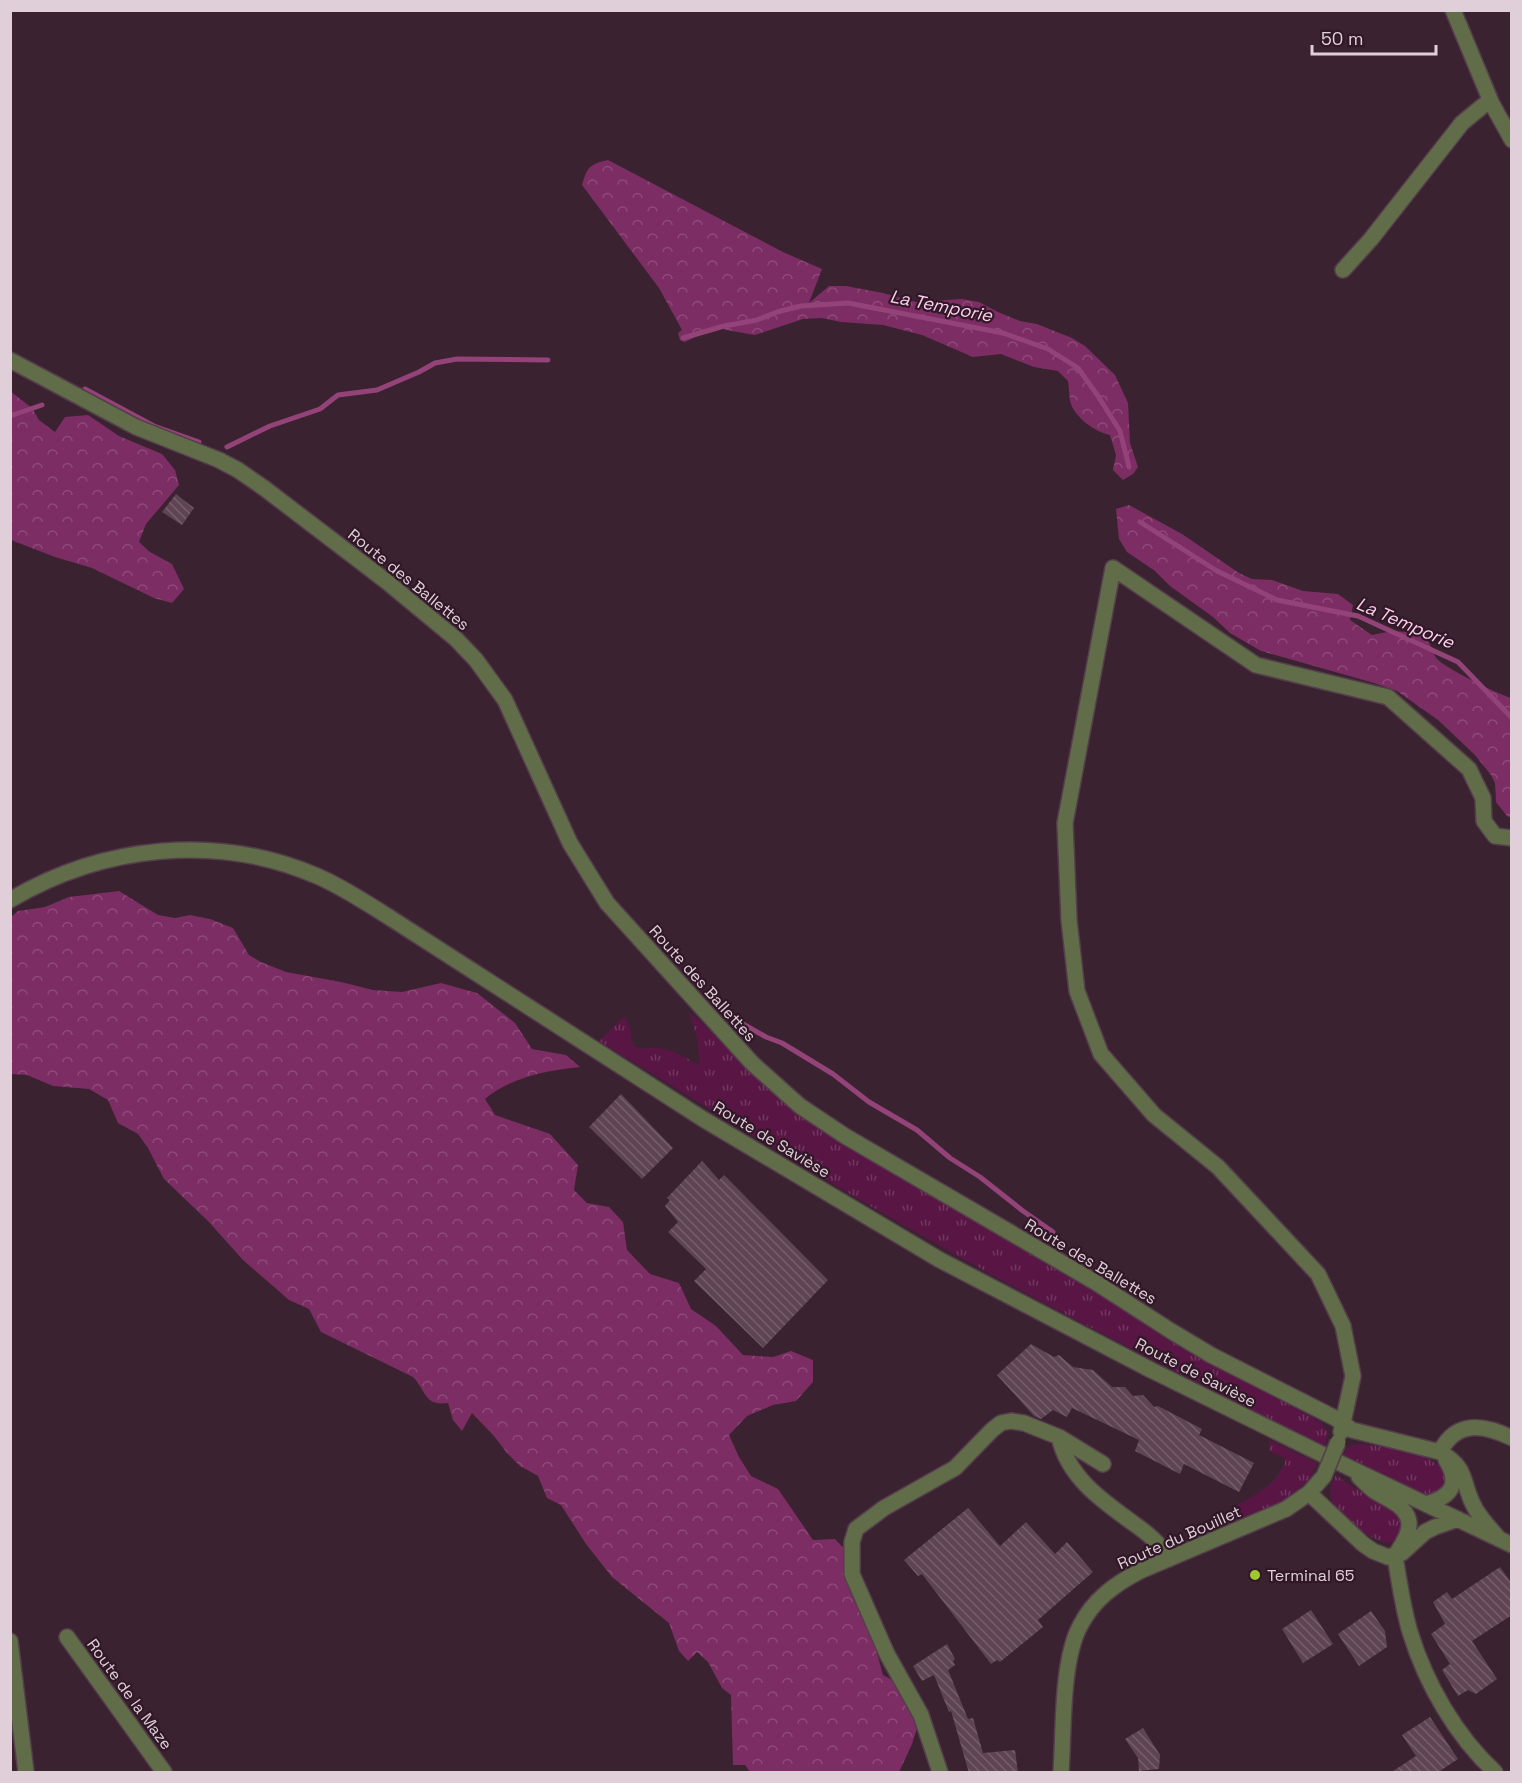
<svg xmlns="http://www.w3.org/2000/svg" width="1522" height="1783" font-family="'Space Grotesk',sans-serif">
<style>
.grass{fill:url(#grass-tufts)}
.forest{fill:url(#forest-crowns)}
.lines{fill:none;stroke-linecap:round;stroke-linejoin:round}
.stream{stroke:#944379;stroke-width:5}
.building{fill:url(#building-back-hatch)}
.minor-casing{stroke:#553e4c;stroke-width:18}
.minor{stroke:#606d48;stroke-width:15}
.minor-bridge-casing{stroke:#553e4c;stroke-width:18;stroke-linecap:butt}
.minor-bridge{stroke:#606d48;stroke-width:15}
.poi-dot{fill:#9fca2d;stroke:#301827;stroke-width:2}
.labels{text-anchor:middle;stroke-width:4.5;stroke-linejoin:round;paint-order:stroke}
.street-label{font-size:16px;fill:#e0cfd9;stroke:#301827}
.poi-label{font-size:16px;fill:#e0cfd9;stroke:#301827;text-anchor:start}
.water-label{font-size:18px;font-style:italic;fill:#fbcde9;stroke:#301827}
</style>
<defs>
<pattern id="grass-tufts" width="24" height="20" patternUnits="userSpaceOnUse" patternTransform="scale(1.5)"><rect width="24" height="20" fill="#591645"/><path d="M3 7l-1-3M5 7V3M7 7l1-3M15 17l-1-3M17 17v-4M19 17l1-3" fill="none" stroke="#71375f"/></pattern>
<pattern id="forest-crowns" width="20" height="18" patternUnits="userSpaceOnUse" patternTransform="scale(1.5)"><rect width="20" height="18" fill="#7c2d63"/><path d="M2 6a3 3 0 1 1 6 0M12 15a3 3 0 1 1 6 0" fill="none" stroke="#8e4a79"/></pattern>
<pattern id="building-back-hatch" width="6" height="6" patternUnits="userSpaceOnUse" patternTransform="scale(1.5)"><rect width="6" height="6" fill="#5f4454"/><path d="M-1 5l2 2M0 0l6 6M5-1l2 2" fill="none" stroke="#765e6c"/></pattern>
</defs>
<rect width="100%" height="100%" fill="#3a2231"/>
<!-- grass -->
<path class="grass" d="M689,1013L699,1020L774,1094L824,1133L1125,1310L1164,1338L1312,1417L1322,1424L1328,1433L1325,1446C1186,1377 1048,1308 914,1231C807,1170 704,1105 599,1041L625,1016L630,1029L633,1046C641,1051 647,1047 656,1048C673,1049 687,1058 700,1066L697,1037Z
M1269,1440L1317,1463L1309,1480L1280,1503L1197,1539C1208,1528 1220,1517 1233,1508C1254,1494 1278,1486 1286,1459L1269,1451Z
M1356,1444C1384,1445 1426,1451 1446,1471V1484L1438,1492L1425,1494L1344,1455L1346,1449Z
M1336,1475L1353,1487L1399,1514C1403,1527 1402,1535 1390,1543C1372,1542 1335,1515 1331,1497C1329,1489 1332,1482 1336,1475Z"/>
<!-- forest -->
<path class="forest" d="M608,160L783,252L822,269L809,303L829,286H846L883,293L916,302L962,299L979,302L998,312L1020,321L1037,324L1072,338L1085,346L1115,375L1128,403L1130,443L1138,467L1133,474L1123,480L1113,470L1116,455L1110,435C1095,432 1074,417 1070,401C1069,395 1069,387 1068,381L1058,371L1034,367L1001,354L973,357L922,335L883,325L841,322L822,318L803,319L755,335L726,330L718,326L685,342L680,340L678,333L682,330L659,288L582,185C587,168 589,164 608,160Z
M10,391L32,408L39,420L55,432L65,417L88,415L119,436L162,454L175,470L179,485L146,524L139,542L150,552L172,564L184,589L172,603L154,598L92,568L55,557L11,540Z
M1129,505L1182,534L1239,573L1252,579L1272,580L1303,591L1338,594L1353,605L1350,620L1372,635C1388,631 1418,627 1429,643C1433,648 1433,655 1437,659C1447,669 1498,694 1511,698V818L1507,816L1496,802L1495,783L1491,775L1475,755L1438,720L1397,691L1374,683L1261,651L1230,633L1213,617L1170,586L1155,571L1127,552L1119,539L1116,509Z
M119,891L158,915L175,918L190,915L210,919L233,928L249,955L261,962L286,972L341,982L373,990L402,992L441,983L477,993L515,1023L532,1049L566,1055L580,1067C548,1070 509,1078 485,1099L495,1115L550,1134L578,1165L574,1190L587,1203L609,1207L623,1222L627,1250L650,1274L679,1283L691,1309L716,1326L743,1355L773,1357L791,1351L813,1360V1382L796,1401L773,1405L747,1416L729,1435L739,1457L751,1476L778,1489L813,1540L835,1539L850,1555L883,1675L901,1685L918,1725L912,1744L899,1772H750L745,1765H733L731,1695L722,1688L708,1662L697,1652L688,1661L679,1651L669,1623L612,1577L586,1544L561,1505L547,1498L538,1476L520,1466L507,1453L494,1436L472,1413L462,1431L453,1420L448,1403C424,1406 427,1392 413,1377L321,1332L309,1309L289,1300L243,1260L208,1221L164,1179L148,1148L138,1134L118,1123L108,1100L89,1089L53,1086L27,1075L11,1074V917L18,911L45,907L69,897Z"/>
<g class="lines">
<!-- stream -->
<path class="stream" d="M683,338L724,326L757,320L777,312L801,306L848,303L1003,333L1048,349L1078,368L1098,396L1120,431L1129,467
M85,389L154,426L199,442
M10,416L42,405
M227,447L270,426L320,409L338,395L377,390L419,372L435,363L457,359L548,360
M1140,522L1217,571L1277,600L1358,616L1458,662L1512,718
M743,1024L766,1037L782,1043L833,1074L869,1102L917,1130L950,1158L980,1177L1023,1211L1053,1232"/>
</g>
<!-- building -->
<path class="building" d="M176,494L194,508L182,525L162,512Z
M621,1094L673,1148L642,1179L589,1127Z
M702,1161L719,1180L724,1175L828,1280L763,1348L694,1281L706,1269L668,1232L678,1222L665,1206L670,1200L667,1198Z
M1031,1344L1054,1357L1059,1355L1073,1367L1093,1370L1112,1387H1125L1133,1396L1143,1395L1154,1407L1158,1406L1202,1429L1199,1435L1254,1463L1239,1492L1184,1464L1180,1474L1135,1451L1139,1440L1072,1408L1067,1417L1053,1410L1041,1419L1034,1416L997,1375Z
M968,1508L1000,1546L1026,1522L1055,1554L1067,1542L1093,1572L1038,1620L1043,1627L1000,1662L997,1660L991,1664L922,1574L918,1576L904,1560Z
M1500,1567L1512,1584V1615L1472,1641L1497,1679L1476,1694L1468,1690L1458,1696L1442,1670L1450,1664L1431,1634L1445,1624L1433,1602L1447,1592L1452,1599Z
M1311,1610L1333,1644L1303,1663L1282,1629Z
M1371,1611L1385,1631L1387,1647L1359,1666L1338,1634Z
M947,1644L955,1659L953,1661L955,1665L948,1670L968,1719L973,1718L983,1753L1015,1750L1018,1773H969L951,1711L949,1712L934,1675L922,1681L913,1666Z
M1430,1717L1458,1759L1437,1773H1390L1416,1756L1402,1735Z
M1143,1728L1160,1755L1159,1769L1139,1771L1138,1758L1125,1739Z"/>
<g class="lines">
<defs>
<path id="minor" d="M1453,10L1492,104L1512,140
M1343,270L1371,239L1462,123L1490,100
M10,360L136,427L219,460L238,470L264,488L386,581L456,639L476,660L505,700L570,843L607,903L752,1063L800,1106L845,1136L1095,1282L1171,1331L1211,1355L1335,1418L1352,1430L1440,1452C1470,1469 1461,1484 1475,1508C1481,1519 1491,1529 1499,1539
M10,900C103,845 217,833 317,876C343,887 368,904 392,919L703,1119L940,1260L1151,1370L1350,1468L1512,1545
M1341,1432L1353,1376L1343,1326L1318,1274L1218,1167L1154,1115L1101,1054L1077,991L1069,920L1065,823L1113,568L1256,665L1388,697L1469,769L1483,798L1484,821L1495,836L1512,838
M1059,1437C1068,1477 1101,1500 1133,1523C1147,1533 1160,1543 1169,1559
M1440,1452C1456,1420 1483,1424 1512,1438
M1359,1477C1363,1481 1368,1486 1373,1490C1378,1494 1384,1496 1390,1500C1415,1514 1413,1529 1398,1551
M1309,1493L1363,1544L1373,1551L1388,1557L1402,1553L1425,1532L1435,1527L1458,1519
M1426,1504C1451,1497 1461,1484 1446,1460
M1395,1556C1399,1581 1403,1608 1410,1632C1426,1684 1456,1736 1495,1772
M67,1637L164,1772
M10,1641L26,1772
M940,1772L921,1715L887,1654L852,1574V1542L856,1529L884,1508L955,1468L992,1430L1001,1423L1011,1421L1024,1423L1059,1437L1103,1464
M1061,1772C1064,1731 1061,1662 1080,1626C1093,1600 1115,1584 1140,1571L1286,1509L1309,1493L1324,1476"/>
</defs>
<!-- minor casing -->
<use href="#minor" class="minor-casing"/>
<!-- minor -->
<use href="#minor" class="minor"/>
<defs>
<path id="minor-bridge" d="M1324,1476L1338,1442"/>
</defs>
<!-- minor-bridge casing -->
<use href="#minor-bridge" class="minor-bridge-casing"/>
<!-- minor-bridge -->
<use href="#minor-bridge" class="minor-bridge"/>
</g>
<!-- markers -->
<circle class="poi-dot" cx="1255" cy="1575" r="6"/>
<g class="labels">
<!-- street labels -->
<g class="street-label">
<text transform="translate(409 579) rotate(39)" y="6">Route des Ballettes</text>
<text transform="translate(703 983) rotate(48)" y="6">Route des Ballettes</text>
<text transform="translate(772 1139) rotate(31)" y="6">Route de Savièse</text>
<text transform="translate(1091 1261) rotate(31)" y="6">Route des Ballettes</text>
<text transform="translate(1196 1372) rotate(27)" y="6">Route de Savièse</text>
<text transform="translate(1179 1537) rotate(-24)" y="6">Route du Bouillet</text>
<text transform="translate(130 1694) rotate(54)" y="6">Route de la Maze</text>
</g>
<!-- poi labels -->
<g class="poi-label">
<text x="1267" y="1581">Terminal 65</text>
</g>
<!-- water labels -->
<g class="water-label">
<text transform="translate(941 306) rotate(11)" y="6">La Temporie</text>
<text transform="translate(1405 623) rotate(23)" y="6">La Temporie</text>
</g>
</g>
<!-- border -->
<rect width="1522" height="1783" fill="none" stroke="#e0cfd9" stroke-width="24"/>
<!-- scale -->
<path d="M1312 45v9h124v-9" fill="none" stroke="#e0cfd9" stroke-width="3"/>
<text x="1321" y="45" font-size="18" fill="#e0cfd9" stroke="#301827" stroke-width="4.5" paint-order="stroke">50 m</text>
</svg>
